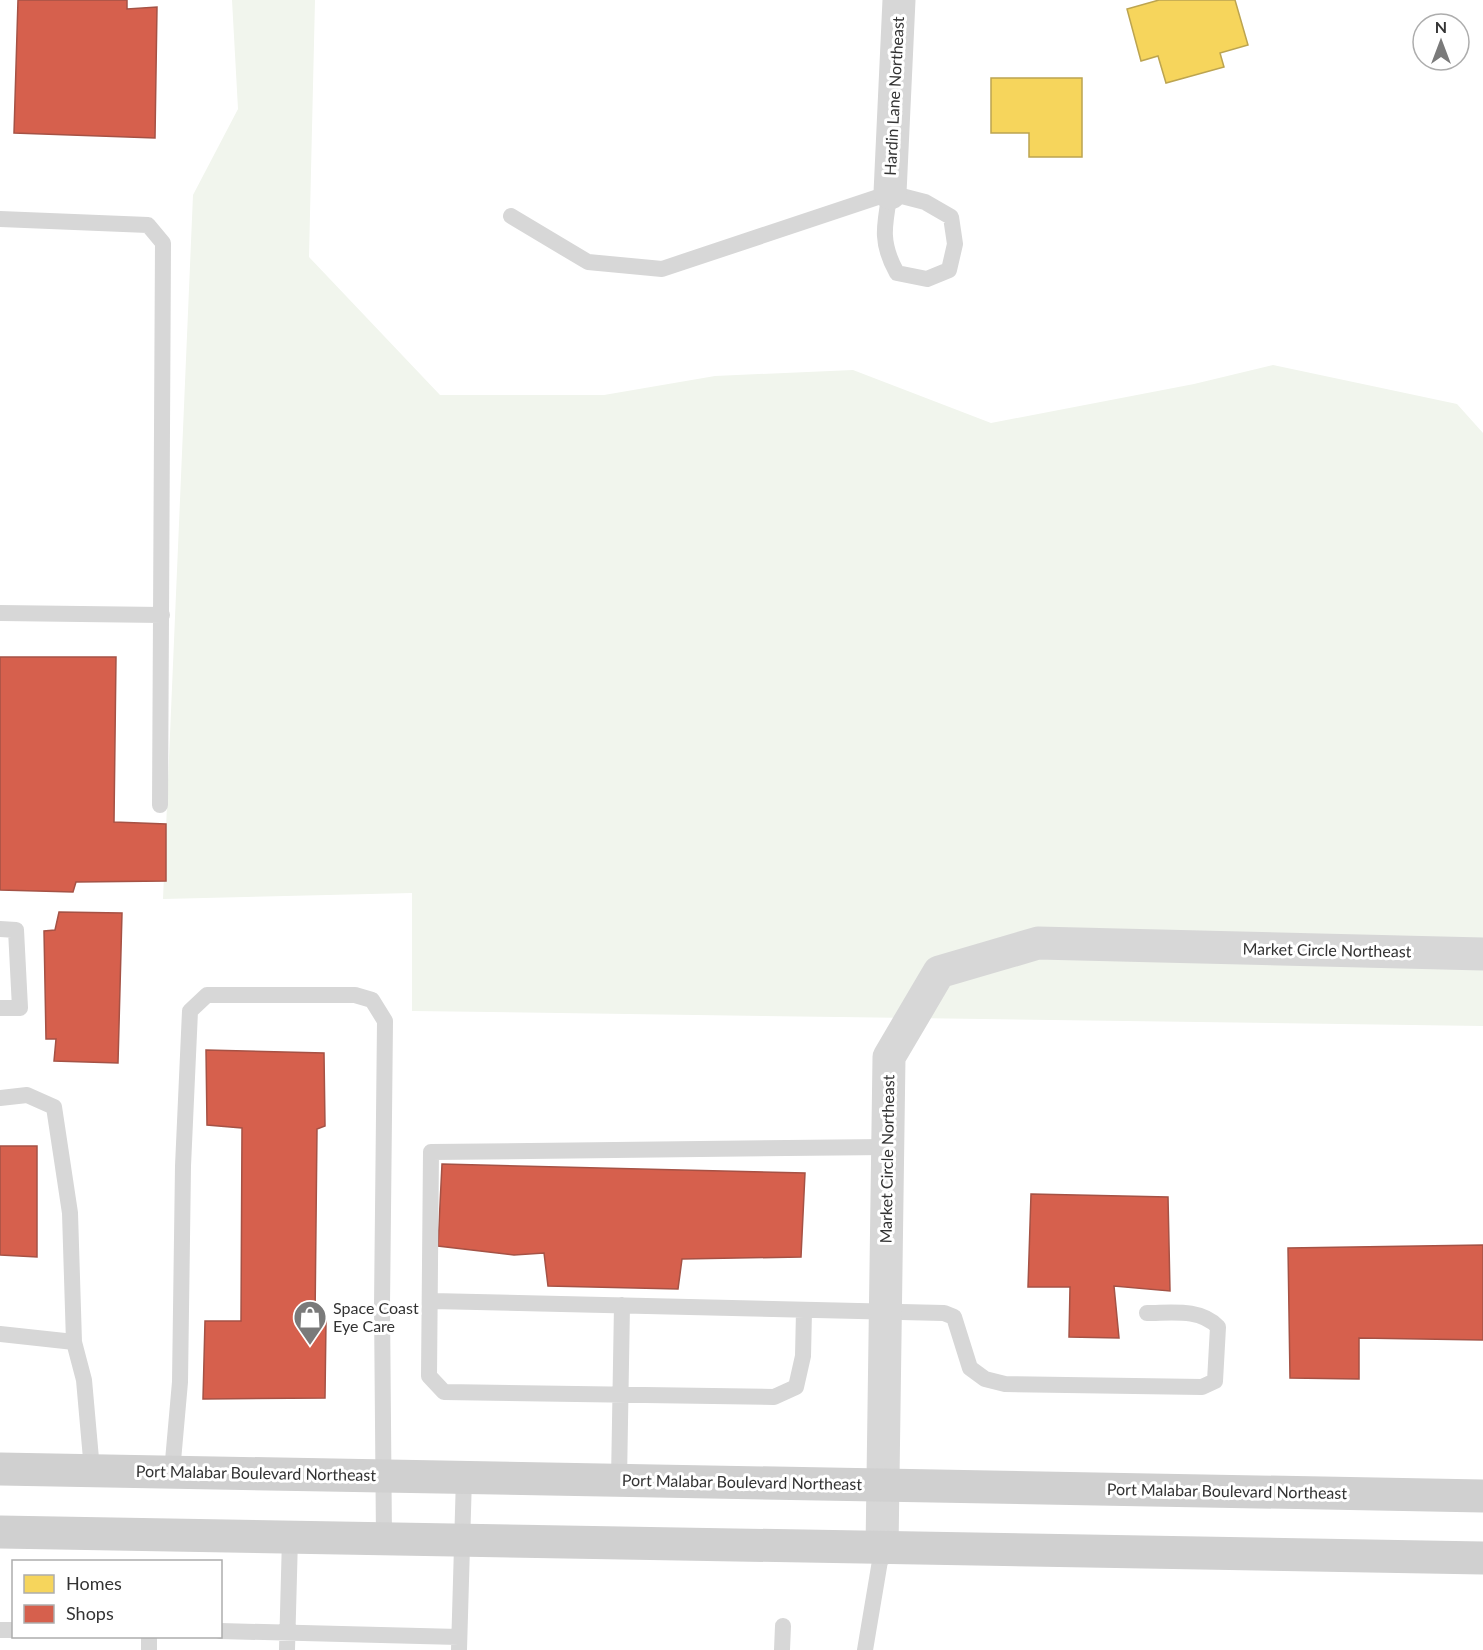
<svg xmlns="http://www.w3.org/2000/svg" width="1483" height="1650" font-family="Lato,sans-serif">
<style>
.green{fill:#f1f5ed}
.homes{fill:#f6d55c;stroke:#bca450;stroke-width:1.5}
.shops{fill:#d6604d;stroke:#a55245;stroke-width:1.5}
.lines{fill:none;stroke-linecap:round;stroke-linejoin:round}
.lane{stroke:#d7d7d7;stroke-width:16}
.street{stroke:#d7d7d7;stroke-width:33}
.secondary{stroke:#d0d0d0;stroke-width:33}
.labels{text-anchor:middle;stroke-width:6;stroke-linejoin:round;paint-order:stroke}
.street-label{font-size:16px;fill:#333;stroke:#fff}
.poi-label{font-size:16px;fill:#333;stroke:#fff;text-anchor:start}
</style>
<rect width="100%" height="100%" fill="#fff"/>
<!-- green -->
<path class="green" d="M232,0H315L309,257L440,395H604L715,376L853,370L991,423L1194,384L1273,365L1457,404L1483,433V1026L412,1011V893L163,899L193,195L238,109Z"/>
<!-- homes -->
<path class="homes" d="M1159,0H1235L1248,45L1220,53L1224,67L1166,83L1158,56L1141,61L1127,9Z
M991,78H1082V157H1029V133H991Z"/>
<!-- shops -->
<path class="shops" d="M18,0H127V9L157,7L155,138L14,133Z
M0,657H116L114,822L166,824V881L76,882L73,892L0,890Z
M59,912L122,913L118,1063L54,1061L56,1039H46L44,931L55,930Z
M206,1050L324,1053L325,1126L317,1129L315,1321H326L325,1398L203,1399L205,1321H241L242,1128L207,1125Z
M0,1146H37V1257L0,1255Z
M442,1164L805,1173L801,1257L682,1259L678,1289L548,1286L544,1253L514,1255L438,1246Z
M1031,1194L1168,1197L1170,1291L1114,1286L1119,1338L1069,1337L1070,1287H1028Z
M1483,1245V1340L1359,1338V1379L1290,1378L1288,1248Z"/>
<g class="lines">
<!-- lane -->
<path class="lane" d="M511,216L588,262L662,269L890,193L925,202L951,217L955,244L949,270L927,279L897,273C880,243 884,226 890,193
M0,219L148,225L163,243L160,805
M0,613L162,615
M0,929L16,930L20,1008H0
M0,1098L27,1095L54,1107L70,1213L74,1342
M432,1301L944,1313L954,1317L970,1368L985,1379L1005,1384L1202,1387L1215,1381L1218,1327C1200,1308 1171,1313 1147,1313
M804,1311L803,1356L796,1387L774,1397L444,1392L429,1376L431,1152L887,1147
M0,1334L74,1342L84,1380L92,1470
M172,1472L180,1382L183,1166L190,1011L207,995H355L372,1000L385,1021L382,1306L384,1539
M619,1480L622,1305
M0,1630H14
M220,1631L459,1637
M149,1650V1636
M287,1650L290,1538
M459,1650L464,1477
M782,1650L783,1626
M865,1650L882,1549"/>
<!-- street -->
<path class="street" d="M890,193L899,0
M882,1549L889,1057L939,972L1038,943L1483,954"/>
<!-- secondary -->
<path class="secondary" d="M0,1469L1483,1496
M0,1532L1483,1558"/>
</g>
<!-- icons -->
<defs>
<symbol id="shop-pin" viewBox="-11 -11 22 30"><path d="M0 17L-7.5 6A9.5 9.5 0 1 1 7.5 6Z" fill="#7a7a7a" stroke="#fff"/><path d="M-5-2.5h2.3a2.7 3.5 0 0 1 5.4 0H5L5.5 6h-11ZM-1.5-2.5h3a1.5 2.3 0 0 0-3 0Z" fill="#fff"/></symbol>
</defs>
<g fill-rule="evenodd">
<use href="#shop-pin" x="291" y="1298" width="38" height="52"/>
</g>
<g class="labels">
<!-- street labels -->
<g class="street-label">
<text transform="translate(894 96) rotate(-87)" y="6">Hardin Lane Northeast</text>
<text transform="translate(1327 950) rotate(1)" y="6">Market Circle Northeast</text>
<text transform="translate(887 1159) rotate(-89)" y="6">Market Circle Northeast</text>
<text transform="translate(256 1473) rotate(1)" y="6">Port Malabar Boulevard Northeast</text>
<text transform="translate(742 1482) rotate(1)" y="6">Port Malabar Boulevard Northeast</text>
<text transform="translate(1227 1491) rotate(1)" y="6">Port Malabar Boulevard Northeast</text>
</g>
<!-- poi labels -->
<g class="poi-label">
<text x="333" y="1314">Space Coast<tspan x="333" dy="18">Eye Care</tspan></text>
</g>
</g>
<!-- legend -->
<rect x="12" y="1560" width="210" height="78" fill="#ffffff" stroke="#adadad" stroke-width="1.5"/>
<rect x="24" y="1575" width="30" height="18" fill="#f6d55c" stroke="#adadad" stroke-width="1.5"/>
<text x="66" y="1590" font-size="18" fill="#333333">Homes</text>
<rect x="24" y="1605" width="30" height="18" fill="#d6604d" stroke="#adadad" stroke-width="1.5"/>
<text x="66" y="1620" font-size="18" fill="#333333">Shops</text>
<!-- north arrow -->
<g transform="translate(1441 42)"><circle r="28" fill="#ffffff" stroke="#adadad" stroke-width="1.5"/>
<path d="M0-4.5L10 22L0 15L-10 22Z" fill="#7a7a7a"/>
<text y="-9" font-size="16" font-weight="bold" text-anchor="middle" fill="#333333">N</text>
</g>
</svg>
